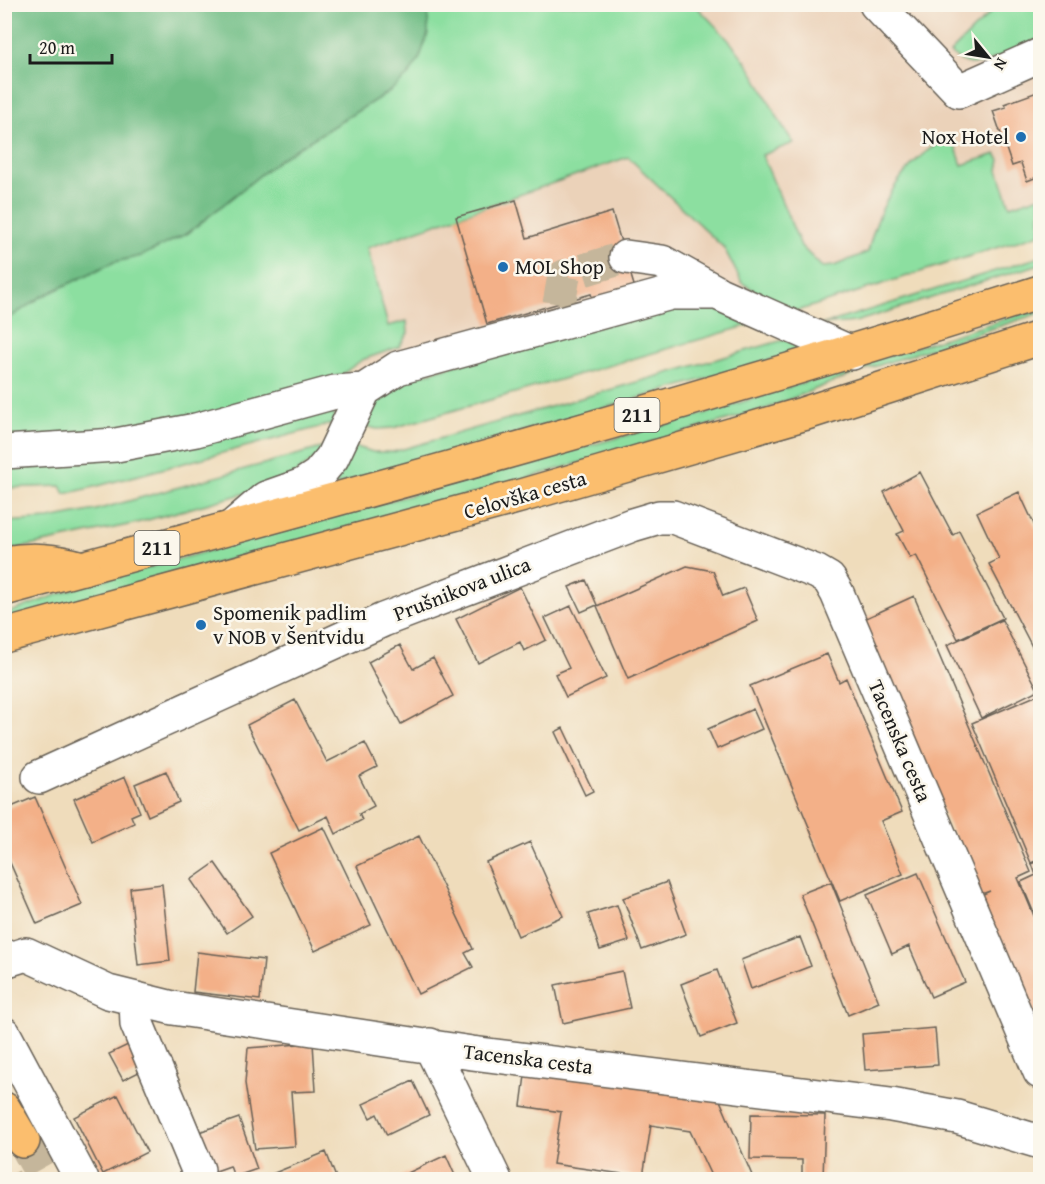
<svg xmlns="http://www.w3.org/2000/svg" width="1045" height="1184" font-family="'Gentium Book Plus',serif">
<style>
.built{fill:#ebd2b9}
.green{fill:#8cdfa0;stroke:#547e5e;stroke-width:1.5}
.forest{fill:#71be86;stroke:#466d51;stroke-width:1.5}
.building{fill:#f3b088}
.lines{fill:none;stroke-linecap:round;stroke-linejoin:round}
.minor-tunnel{stroke:#c5b69b;stroke-width:33;stroke-dasharray:33 16;stroke-linecap:butt}
.highway-tunnel{stroke:#c5b69b;stroke-width:33;stroke-dasharray:33 16;stroke-linecap:butt}
.minor-casing{stroke:#665f54;stroke-width:36}
.major-casing{stroke:#665f54;stroke-width:36}
.highway-casing{stroke:#665f54;stroke-width:36}
.minor{stroke:#fff;stroke-width:33}
.major{stroke:#fbbe6e;stroke-width:33}
.highway{stroke:#fbbe6e;stroke-width:33}
.poi-dot{fill:#1f6fb2;stroke:#fbf7ec;stroke-width:2}
.labels{text-anchor:middle;stroke-width:5;stroke-linejoin:round;paint-order:stroke}
.shield{fill:#fbf7ec;stroke:#5f5e5a;stroke-width:1.5}
.shield-label{font-size:20px;font-weight:bold;fill:#1c1c1c}
.poi-label{font-size:21px;fill:#1c1c1c;stroke:#fbf7ec;text-anchor:start}
.street-label{font-size:21px;fill:#1c1c1c;stroke:#fbf7ec}
</style>
<rect width="100%" height="100%" fill="#fbf7ec"/>
<filter id="ink" filterUnits="userSpaceOnUse"><feTurbulence type="fractalNoise" baseFrequency=".0167" numOctaves="2"/><feDisplacementMap in="SourceGraphic" scale="12" xChannelSelector="R" yChannelSelector="G"/><feConvolveMatrix kernelMatrix="1 2 1 2 8 2 1 2 1" color-interpolation-filters="sRGB"/></filter>
<filter id="wash" filterUnits="userSpaceOnUse"><feTurbulence type="fractalNoise" baseFrequency=".008" numOctaves="4" result="noise"/><feDisplacementMap in="SourceGraphic" scale="24" xChannelSelector="R" yChannelSelector="G"/><feGaussianBlur stdDeviation="1.35" result="paint"/><feColorMatrix in="noise" values="0 0 0 0 0 0 0 0 0 0 0 0 0 0 0 0 0 1.4 0 .05"/><feComposite in="paint" operator="in"/></filter>
<g filter="url(#wash)">
<rect width="100%" height="100%" fill="#efdcbb"/>
<!-- built -->
<path class="built" d="M695,5H1040V234L832,302L801,246L762,154L794,143L776,118L756,79L729,39Z
M628,157L724,248L742,283L791,313L335,423L355,368L362,360L408,333L407,321L388,327L367,248Z"/>
<!-- green -->
<path class="green" d="M428,5H695C718,28 741,51 757,79C769,101 779,123 794,143L762,155L801,246L822,267L834,266L868,252C879,203 905,158 952,136L962,165L996,154L1000,160L998,170L1010,206L1040,196V234L791,313L742,283L724,248L628,157L367,248L388,326L407,321L408,333L399,347L362,360L341,375L188,423L5,442V321L41,297L114,262L141,256L188,233L280,159L390,91L428,13Z
M995,5H1040V39L982,64C968,65 960,62 950,53L996,7Z
M1040,257V264L855,322L821,325Z
M694,299L757,323L393,428L377,429L359,425L365,412L395,382Z
M1040,308V313L858,372L768,408L476,493L5,620V614L78,587L707,413Z
M787,339L802,348V351L329,487L350,445L373,452H393Z
M331,406L334,411L335,423L90,488L65,494L61,486L5,488L4,460Z
M325,447L320,455L283,483L133,524L5,551V522L49,519L96,510Z"/>
<!-- forest -->
<path class="forest" d="M5,4L428,5V34L419,60L408,76L390,91L280,159L188,233L141,256L114,262L41,297L5,321Z"/>
<g id="blocks">
<!-- building -->
<path class="building" d="M1040,91V176L1027,181L1021,163L1012,166L993,111L1006,107L1004,104Z
M516,200L527,238L612,212L636,292L595,304L591,294L487,324L456,217Z
M920,472L953,535L959,531L1003,618L958,639L916,555L910,558L897,534L904,531L884,492Z
M1019,492L1040,537V662L989,564L999,559L977,512Z
M687,566L713,571L723,596L744,588L758,621L628,679L597,606Z
M586,580L597,605L581,612L569,587Z
M520,587L546,640L524,651L520,642L478,663L456,619Z
M914,596L1031,872L1018,878L1040,930V1045L974,898L990,891L979,895L862,620Z
M571,606L606,678L566,697L555,674L569,668L545,618Z
M1002,620L1038,690L981,718L947,645Z
M400,645L413,669L433,658L453,696L401,724L368,662Z
M827,654L839,682L846,678L902,812L881,821L903,874L840,901L750,686Z
M1040,694V859L1031,863L972,723Z
M295,700L327,762L365,743L377,767L359,776L374,806L359,814L362,820L336,834L328,816L299,830L247,725Z
M753,709L762,729L717,749L708,729Z
M563,728L593,791L585,795L555,732Z
M166,771L179,802L148,816L135,784Z
M125,777L140,812L131,816L134,823L93,842L74,799Z
M35,797L82,905L37,924L4,849V810Z
M324,827L371,925L315,951L269,853Z
M419,836L473,949L465,953L473,967L418,994L357,866Z
M530,842L563,916L518,936L486,862Z
M1040,860V908L1033,911L1021,882L1036,875L1032,864Z
M215,863L252,916L227,933L191,880Z
M918,873L965,982L931,997L909,946L892,954L867,895Z
M667,882L686,934L642,950L623,898Z
M831,882L879,1002L848,1015L800,894Z
M162,884L170,961L138,965L130,888Z
M617,905L629,941L600,950L588,914Z
M800,937L811,966L751,989L741,960Z
M197,952L264,960L260,1000L193,992Z
M717,970L737,1023L701,1037L681,984Z
M622,971L630,1008L563,1023L555,985Z
M935,1028L938,1065L865,1070L862,1034Z
M313,1043L316,1091L291,1092L295,1146L255,1149L245,1083L248,1048Z
M130,1044L143,1070L123,1080L109,1054Z
M526,1068L719,1098L754,1180H713L690,1131L651,1125L643,1177L553,1164L561,1112L521,1106Z
M413,1081L429,1115L387,1135L377,1114L370,1118L363,1104Z
M118,1095L147,1152L103,1174L74,1117Z
M751,1114L825,1115L823,1179L802,1178V1160L750,1159Z
M239,1118L257,1169L234,1177L230,1166L213,1172L199,1132Z
M326,1152L337,1180H268L267,1176Z
M446,1155L457,1180H393Z"/>
</g>
</g>
<g filter="url(#ink)">
<use href="#blocks" fill-opacity="0" stroke="#665f54" stroke-width="1.5"/>
<g class="lines">
<!-- minor-tunnel -->
<path class="minor-tunnel" d="M559,304L564,276L626,257"/>
<!-- highway-tunnel -->
<path class="highway-tunnel" d="M23,1141L45,1180
M4,1178L5,1180"/>
<defs>
<path id="minor" d="M876,4L959,91L1040,55
M626,257L662,262L716,292
M4,452L116,445L196,430L335,392L364,390
M231,528L266,498L303,485L318,475L332,458L364,390L398,368L671,293H717L852,353
M39,777L383,620L632,525L659,517H673L817,572L829,579L837,593L1040,1072
M4,961L26,954L108,992L173,1008L472,1053L891,1105L957,1117L1040,1142
M136,1001L137,1024L198,1170
M4,1034L82,1180
M430,1045L495,1180"/>
<path id="major" d="M4,589C352,496 698,402 1040,292
M4,636L524,495L803,414L1040,338"/>
<path id="highway" d="M4,563C33,558 55,560 83,568
M4,1109L23,1141"/>
</defs>
<!-- minor casing -->
<use href="#minor" class="minor-casing"/>
<!-- major casing -->
<use href="#major" class="major-casing"/>
<!-- highway casing -->
<use href="#highway" class="highway-casing"/>
<!-- minor -->
<use href="#minor" class="minor"/>
<!-- major -->
<use href="#major" class="major"/>
<!-- highway -->
<use href="#highway" class="highway"/>
</g>
</g>
<!-- markers -->
<g class="poi-dot">
<circle cx="1021" cy="137" r="6"/>
<circle cx="503" cy="267" r="6"/>
<circle cx="201" cy="625" r="6"/>
</g>
<g class="labels">
<!-- shield labels -->
<g class="shield">
<rect x="614.5" y="398" width="45" height="34" rx="4.5"/>
<rect x="134.5" y="531" width="45" height="34" rx="4.5"/>
</g>
<g class="shield-label">
<text x="637" y="422">211</text>
<text x="157" y="555">211</text>
</g>
<!-- poi labels -->
<g class="poi-label">
<text x="1009" y="144" text-anchor="end">Nox Hotel</text>
<text x="515" y="274">MOL Shop</text>
<text x="213" y="620">Spomenik padlim<tspan x="213" dy="24">v NOB v Šentvidu</tspan></text>
</g>
<!-- street labels -->
<g class="street-label">
<text transform="translate(525 495) rotate(-16)" y="7">Celovška cesta</text>
<text transform="translate(462 589) rotate(-21)" y="7">Prušnikova ulica</text>
<text transform="translate(900 741) rotate(67)" y="7">Tacenska cesta</text>
<text transform="translate(528 1059) rotate(7)" y="7">Tacenska cesta</text>
</g>
</g>
<!-- margin -->
<rect width="1045" height="1184" fill="none" stroke="#fbf7ec" stroke-width="24"/>
<!-- north arrow -->
<g transform="translate(988 57) rotate(120)" stroke="#fbf7ec" stroke-width="4.5" paint-order="stroke">
<path d="M0-4.5L10 22L0 15L-10 22Z" fill="#1c1c1c"/>
<text y="-9" font-size="16" font-weight="bold" text-anchor="middle" fill="#1c1c1c">N</text>
</g>
<!-- scale -->
<path d="M30 54v9h82v-9" fill="none" stroke="#1c1c1c" stroke-width="3"/>
<text x="39" y="54" font-size="18" fill="#1c1c1c" stroke="#fbf7ec" stroke-width="4.5" paint-order="stroke">20 m</text>
</svg>
